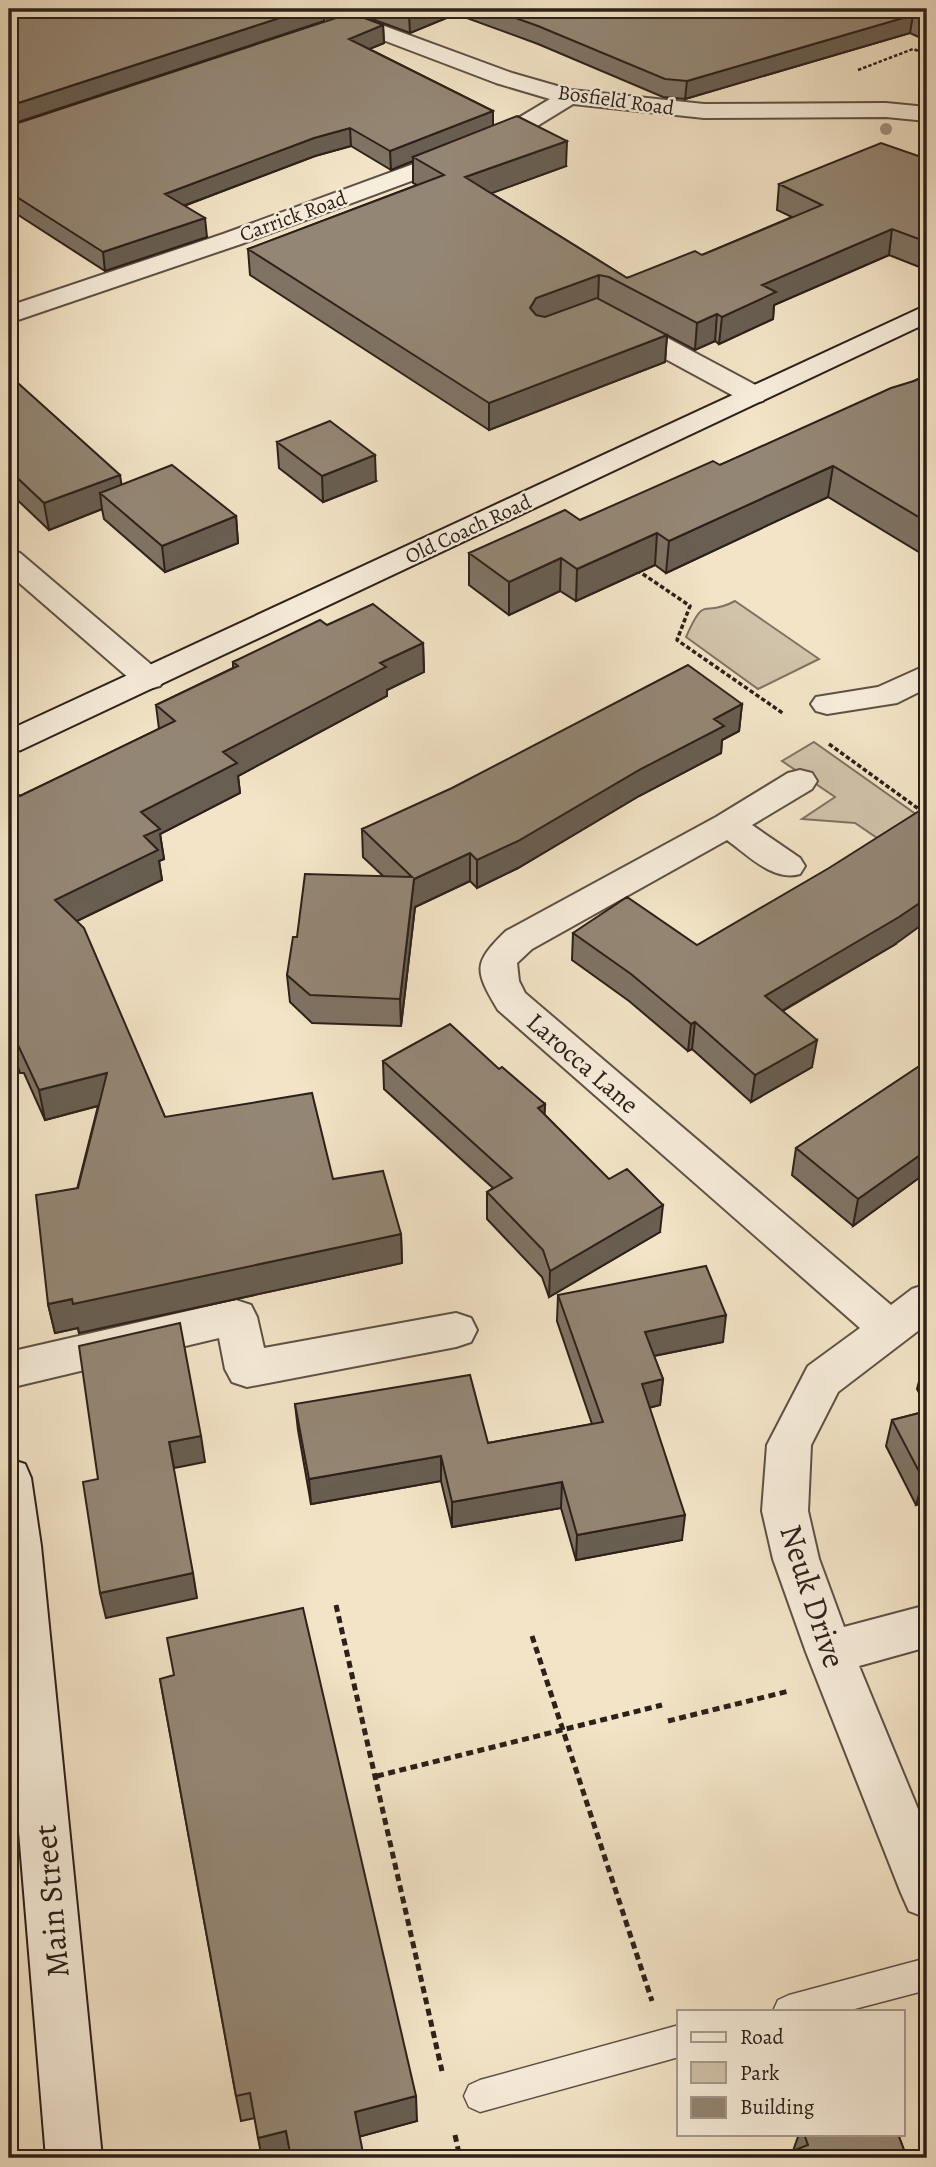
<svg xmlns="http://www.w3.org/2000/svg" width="936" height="2167" font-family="Alegreya,serif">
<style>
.green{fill:#d1c3aa;stroke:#7f7262;stroke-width:2}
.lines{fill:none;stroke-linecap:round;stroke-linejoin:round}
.lane-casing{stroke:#5e5145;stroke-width:3}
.street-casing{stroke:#5e5145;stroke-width:4}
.secondary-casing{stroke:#2d201a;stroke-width:4}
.path-far2{stroke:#2d201a;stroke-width:2.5;stroke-dasharray:3.5 2;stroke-linecap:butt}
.path-far1{stroke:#2d201a;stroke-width:3.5;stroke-dasharray:4.5 2.5;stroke-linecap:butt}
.path{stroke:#2d201a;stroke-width:5;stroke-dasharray:7 4.5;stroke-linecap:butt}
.lane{fill:#f7eddb;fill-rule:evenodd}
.street{fill:#f7eddb;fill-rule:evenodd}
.secondary{fill:#f7eddb;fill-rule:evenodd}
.tree{fill:#a19380}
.wall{fill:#7f7364;stroke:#2d201a;stroke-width:2}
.shaded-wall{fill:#685e51;stroke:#2d201a;stroke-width:2}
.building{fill:#948674;stroke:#2d201a;stroke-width:2}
.labels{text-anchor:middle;stroke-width:5;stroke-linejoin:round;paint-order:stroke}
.far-street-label{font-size:21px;fill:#2d201a;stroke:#f7eddb}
.street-label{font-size:26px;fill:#2d201a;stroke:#f7eddb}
.near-street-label{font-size:32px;fill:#2d201a;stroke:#f7eddb}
</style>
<rect width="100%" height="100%" fill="#f3e4c7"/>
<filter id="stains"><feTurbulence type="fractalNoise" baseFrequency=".00286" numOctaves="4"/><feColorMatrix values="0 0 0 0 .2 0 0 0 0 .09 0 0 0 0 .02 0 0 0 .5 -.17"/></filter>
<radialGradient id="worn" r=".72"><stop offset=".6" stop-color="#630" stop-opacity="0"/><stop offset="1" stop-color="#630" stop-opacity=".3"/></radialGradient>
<!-- green -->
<path class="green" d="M735,601L819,659L758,689L686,637C706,592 702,619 735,601Z
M814,742L927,822V872L855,823L802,819L835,797L782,761Z"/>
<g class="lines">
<defs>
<path id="lane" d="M927,1958V1990L847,2011H773L778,2000L789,1995Z
M679,2025V2057L480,2112L469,2107L464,2096L469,2085L480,2080Z"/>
<path id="street" d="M308,9H338L512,73L571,90L704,104L886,103L927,107V121L886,117L704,118L573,104L516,139L476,157L241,244L9,323V306L223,234L460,147L500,129L550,99L496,83L312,13Z
M621,316L630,318L763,389L767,395L763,401L753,403L743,401L612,330L608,324L612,318Z
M9,550L20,553L160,672L165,679L160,686L149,689L138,686L9,574Z
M927,665V688L897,703L827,714L816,711L811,704L816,697L878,687Z
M800,770L812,773L817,781L812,789L752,825L800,858L805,866L800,874C773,882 748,855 727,840L532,949L517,963L519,981L525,993L891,1305L912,1289L927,1284V1324L838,1392L811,1445L808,1511L819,1559L844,1627L927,1605V1647L859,1666L927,1831V1918L909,1911L901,1893L806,1652L773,1559L762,1511L767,1445L808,1366L860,1328L498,1010C474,970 473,963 506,931L716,817L788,773Z
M236,1300L251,1305L257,1317L264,1348L456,1313L471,1318L477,1330L471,1342L456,1347L247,1387L232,1382L225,1369L219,1338L9,1388V1352Z"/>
<path id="secondary" d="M927,305V323L21,750L9,753V730Z
M9,1459L25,1464L31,1478L41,1546L102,2158H46L9,1711Z"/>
</defs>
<!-- lane casing -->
<use href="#lane" class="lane-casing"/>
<!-- street casing -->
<use href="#street" class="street-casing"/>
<!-- secondary casing -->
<use href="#secondary" class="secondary-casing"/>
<!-- path-far2 -->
<path class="path-far2" d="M858,70L913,49L927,54"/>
<!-- path-far1 -->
<path class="path-far1" d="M637,570L690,606L677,640L784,714
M829,744L927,815"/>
<!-- path -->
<path class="path" d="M336,1605L442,2071
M532,1636L652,2001
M668,1721L789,1691
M377,1776L662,1705
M455,2135L460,2158"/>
<!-- lane -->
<use href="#lane" class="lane"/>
<!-- street -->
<use href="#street" class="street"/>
<!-- secondary -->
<use href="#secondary" class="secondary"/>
</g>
<!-- trees -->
<circle class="tree" cx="886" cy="129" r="6"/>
<!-- wall -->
<path class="wall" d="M345,9H927V41L910,33L685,99L663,97L538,44L456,14L410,33Z
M383,25L384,43L369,49L493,111V126L566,166L491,193L627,278L702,255L792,217L777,210L779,184L927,159V270L889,255L774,305L773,319L719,344L715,341L695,350L667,335L665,362L489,430L250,275L248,249L417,185L413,183V161L391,170L351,146L315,156L184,206L207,237L105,271L9,209V126Z
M9,375L121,485L236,516L238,543L165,572L104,519L102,509L49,530L9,492Z
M927,375V557L828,497L666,573L655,565L576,601L560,591L509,615L469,585V553L580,520L720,465L914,381Z
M277,442L376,481L323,502L279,468Z
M327,625L423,643L424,672L387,690V696L238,776L240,793L160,834L164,859L159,861L162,880L77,921L165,1117L333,1179L401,1234L402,1263L79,1333L78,1328L55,1333L48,1304L98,1106L45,1120L24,1073H20L9,1041V789L20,796L159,729L156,705L233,668V662Z
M742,704L739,731L722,740L721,753L639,796L518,868L477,888L470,881L415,907L401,1026L312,1023L290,1002L287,975L297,937L383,876L363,857L362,829Z
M573,933L697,945H894L783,1011L812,1067L751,1102L692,1049L688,1051L629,1001L572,960Z
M383,1061L499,1069L545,1104L544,1114L660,1232L549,1297L542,1277L487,1219V1192L493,1188L384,1089Z
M927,1061V1178L923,1175L853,1226L792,1175L796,1148Z
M558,1295L723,1342L654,1356L663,1379L660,1405L649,1408L682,1540L576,1560L561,1508L452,1527L441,1481L311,1504L298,1430L295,1404L488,1443L592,1424L557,1321Z
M927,1362V1408L917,1389L924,1363Z
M927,1411V1501L916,1505L886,1446L892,1420Z
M160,1679L417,2121L281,2158H262L255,2118L241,2121L236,2096Z
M799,2134H898L907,2158H792L793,2154V2151Z"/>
<!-- shaded-wall -->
<path class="shaded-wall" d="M307,9H324V21L9,125V106Z
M425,9H456V14L410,33L409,15Z
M913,15L910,33L685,99L687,81Z
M383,25L384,43L350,57L349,39Z
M493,111V129L413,157V161L391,170L390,151Z
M350,128L351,146L315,156L167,212L165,194L314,138Z
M567,141L566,166L465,203V177Z
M205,218L207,237L105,271L103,252Z
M892,229L889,255L774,305L773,319L719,344L722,317L762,285Z
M599,275L598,301L535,325L530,308L536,298Z
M717,314L715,341L695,350L697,323Z
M667,335L665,362L489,430V403Z
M375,455L376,481L323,502L322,476Z
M833,466L828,497L666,573L669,541Z
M120,475L124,501L100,493L102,509L49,530L44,503Z
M236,516L238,543L165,572L162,546Z
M657,533L655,565L576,601L577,569Z
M561,558L560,591L509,615V582Z
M423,643L424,672L387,690V696L238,776L240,793L160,834L164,859L159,861L162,880L60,929L55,900L141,812L223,752L380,663Z
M742,704L739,731L722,740L721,753L639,796L518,868L477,888V860L714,719Z
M470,853V881L415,907L401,1026L400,999L414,879Z
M927,898V921L894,945L761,1023L765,996Z
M695,1022L692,1049L688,1051L691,1024Z
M817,1040L812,1067L751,1102L755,1075Z
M107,1073L112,1102L45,1120L39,1090Z
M545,1104L544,1131L538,1108Z
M927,1150V1158L923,1175L853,1226L858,1199Z
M663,1205L660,1232L549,1297L550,1271Z
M401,1234L402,1263L79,1333L78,1328L55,1333L48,1304Z
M726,1315L723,1342L643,1358L645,1332Z
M663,1379L660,1405L639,1410L642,1384Z
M201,1436L205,1462L174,1468L169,1442Z
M441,1456V1481L311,1504L309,1479Z
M927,1478V1501L916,1505L923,1479Z
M562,1482L561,1508L452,1527V1502Z
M685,1515L682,1540L576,1560L577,1535Z
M193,1573L197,1598L106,1618L100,1593Z
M416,2096L417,2121L358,2137L355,2112Z
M286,2131L291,2156L281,2158H262L258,2138Z"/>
<!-- building -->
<path class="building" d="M9,9H307L9,106Z
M392,9H425L409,15Z
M490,9H927V22L913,15L687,81L665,79L538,26Z
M351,13L383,25L349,39L493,111L390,151L350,128L314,138L165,194L205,218L103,252L9,192V126Z
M517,116L567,141L465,177L627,278L695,251L702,255L822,205L779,184L881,143L927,159V242L892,229L762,285L776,292L722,317L717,314L697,323L609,277L599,275L536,298L530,308L536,315L545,317L597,298L667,335L489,403L248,249L444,175L413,157Z
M9,375L120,475L44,503L9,470Z
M927,375V522L833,466L669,541L657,533L577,569L561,558L509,582L469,553L565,510L580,520L713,461L720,465L891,388L914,381Z
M330,421L375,455L322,476L277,442Z
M172,465L236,516L162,546L100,493Z
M373,604L423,643L380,663L386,667L223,752L237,763L141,812L160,829L144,836L158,850L55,900L84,928L165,1117L312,1093L333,1179L383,1171L401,1234L73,1304L72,1299L48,1304L36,1195L78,1188L107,1073L39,1090L17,1043H14L9,1029V789L11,788L20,796L175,721L156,705L238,666L233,662L320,620L327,625Z
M688,665L742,704L714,719L724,726L641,769L518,841L477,860L470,853L414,879L400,999L310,995L287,975L293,937H297L305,874L412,877L362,829L452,788Z
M927,806V898L899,917L765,996L817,1040L755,1075L695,1022L691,1024L631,974L573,933L627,897L697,945L829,868Z
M450,1024L499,1069L502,1067L545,1104L538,1108L609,1179L627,1169L663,1205L550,1271L543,1250L487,1192L512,1178L383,1061Z
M927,1061V1150L858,1199L796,1148Z
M706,1266L726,1315L645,1332L663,1379L642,1384L685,1515L577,1535L562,1482L452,1502L441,1456L309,1479L295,1404L470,1375L488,1443L603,1422L558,1295Z
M180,1323L201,1436L169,1442L193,1573L100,1593L83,1482L98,1479L79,1346Z
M927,1411V1478L923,1479L892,1420Z
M303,1608L416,2096L355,2112L364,2158H291L286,2131L258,2138L250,2093L236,2096L160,1679L174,1675L167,1638Z
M804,2134H898L907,2158H798L795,2150L808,2145Z"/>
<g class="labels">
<!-- far-street labels -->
<g class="far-street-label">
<text transform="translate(616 100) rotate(8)" y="7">Bosfield Road</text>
<text transform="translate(293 216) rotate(-20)" y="7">Carrick Road</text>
<text transform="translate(468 529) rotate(-25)" y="7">Old Coach Road</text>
</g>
<!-- street labels -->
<g class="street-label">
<text transform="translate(583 1063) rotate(41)" y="9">Larocca Lane</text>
</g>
<!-- near-street labels -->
<g class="near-street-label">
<text transform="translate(813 1596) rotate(72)" y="11">Neuk Drive</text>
<text transform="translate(51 1901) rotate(-95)" y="11">Main Street</text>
</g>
</g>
<!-- margin -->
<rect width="936" height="2167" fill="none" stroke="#f3e4c7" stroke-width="35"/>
<rect x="10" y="10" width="915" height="2146" fill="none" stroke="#2d201a" stroke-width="3.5"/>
<rect x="18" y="18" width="901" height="2132" fill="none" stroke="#2d201a" stroke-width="2"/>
<!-- legend -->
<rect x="677" y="2010" width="228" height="126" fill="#f7eddb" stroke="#a69b8e" stroke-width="2"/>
<rect x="691" y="2032" width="35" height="10" fill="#f7eddb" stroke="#a69b8e" stroke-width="2"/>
<text x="740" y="2044" font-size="21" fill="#2d201a">Road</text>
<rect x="691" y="2062" width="35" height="21" fill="#d1c3aa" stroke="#a69b8e" stroke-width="2"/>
<text x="740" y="2080" font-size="21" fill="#2d201a">Park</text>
<rect x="691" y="2097" width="35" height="21" fill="#948674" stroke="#a69b8e" stroke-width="2"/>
<text x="740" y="2114" font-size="21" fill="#2d201a">Building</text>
<rect width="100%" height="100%" filter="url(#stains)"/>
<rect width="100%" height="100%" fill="url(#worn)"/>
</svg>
